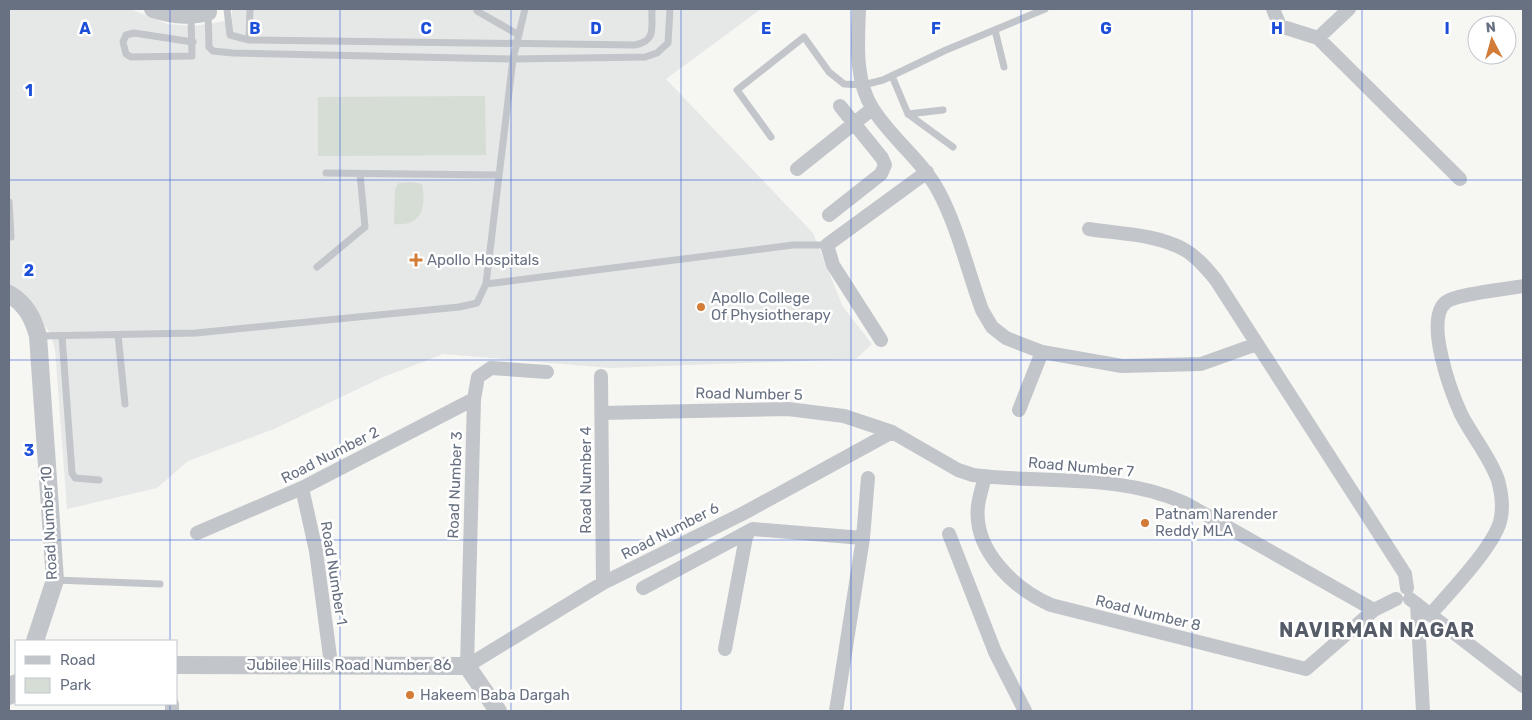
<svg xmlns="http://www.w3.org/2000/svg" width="1532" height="720" font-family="Rubik,sans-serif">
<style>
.built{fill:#e6e7e7}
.green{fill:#d6ddd5}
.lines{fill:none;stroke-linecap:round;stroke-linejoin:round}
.service{stroke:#c2c5c9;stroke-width:7}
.minor{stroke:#c2c5c9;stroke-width:14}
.tertiary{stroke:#c2c5c9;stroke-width:18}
.grid{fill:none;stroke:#1d4ed8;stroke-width:1;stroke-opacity:0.55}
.poi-dot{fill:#d27c37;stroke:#fff;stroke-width:2}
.labels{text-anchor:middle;stroke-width:5;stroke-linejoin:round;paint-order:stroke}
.poi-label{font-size:15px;fill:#687182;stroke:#fff;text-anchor:start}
.street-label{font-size:15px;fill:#687182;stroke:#fff}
.district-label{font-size:20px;font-weight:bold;letter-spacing:1px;fill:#555c67;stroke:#fff}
.grid-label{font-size:16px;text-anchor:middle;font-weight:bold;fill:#1d4ed8;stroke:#fff;stroke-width:5;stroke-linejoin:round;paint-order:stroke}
</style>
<rect width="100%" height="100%" fill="#f6f6f3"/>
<!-- built -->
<path class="built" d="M9,9H130L167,24L194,26L232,20V9H761L666,79L813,233L843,307L872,344L856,359L610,368L443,354L381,378L274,429L188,461L157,488L67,509L55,349L50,333L24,298L9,287Z"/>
<!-- green -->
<path class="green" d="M485,96L486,155L318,156V97Z
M411,182L422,184C427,207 421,227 394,224L395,189L399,183Z"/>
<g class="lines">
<!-- service -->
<path class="service" d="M227,9L230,35L249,40L635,45C657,41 651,27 652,9
M477,11L519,35
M208,12L209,47L213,51L233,53L513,59L645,57L657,53L668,43L670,9
M191,16L192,56L131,57L126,54L123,42L126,35L134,33L193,42
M995,30L1004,67
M249,40L250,9
M892,76L908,114L953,147
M908,114L943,110
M771,137L737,90L804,37L829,72L844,84L863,85L883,80L946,50L1045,9
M326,173L498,175
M9,202L11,237H9
M317,267L365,227L360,174
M486,284L793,245H827
M118,335L125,404
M38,336L196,333L459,307L477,303L486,284L513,59L525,9
M62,336L72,473L75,478L99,480
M55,580L160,584"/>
<!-- minor -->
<path class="minor" d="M859,9C858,41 854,80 873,109C892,139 922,160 939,192C958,228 968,272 982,310L992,327L1006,338L1042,352L1122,366L1201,364L1257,344
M1273,9L1280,26L1318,38L1460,179
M1318,38L1349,9
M797,169L872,109
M829,215L881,174L885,165L882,158L840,106
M1089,229C1120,234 1157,234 1185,250C1197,257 1207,269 1216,280L1405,574L1407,588
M881,340L833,265L827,245L927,172
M601,376L603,583
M1019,410L1042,352
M602,413L788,409L844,416L892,432L958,470L973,475C1044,484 1119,473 1185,503L1374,610L1396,599
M985,476C983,486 979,496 978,506C973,551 1015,589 1051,605L1306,669L1374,610
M302,488L316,551L331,664
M197,533L302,488L474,399
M949,534L995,652L1025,711
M863,538L868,478
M643,588L753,529L863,538L836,711
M1410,599L1523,686
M1417,604L1423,711
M1430,615C1448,594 1498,543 1501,517C1503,506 1501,491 1498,480C1490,457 1472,436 1461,414C1451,392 1424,320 1446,302C1456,294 1508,289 1523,286
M725,649L746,537L749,531
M467,666L603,583L744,513L892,432
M467,666L474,399L478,377L491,368L547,372
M172,711V704"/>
<!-- tertiary -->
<path class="tertiary" d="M153,9C174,15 188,17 208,12
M9,294C26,304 33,318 38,336L55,580L35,641
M176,665L467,666L498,711
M9,696L16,683"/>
</g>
<!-- grid -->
<path class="grid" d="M170,9V641M340,9V711M511,9V711M681,9V711M851,9V711M1021,9V711M1192,9V711M1362,9V711M9,180H1523M9,360H1523M9,540H1523M170,704V711"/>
<!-- markers -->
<g class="poi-dot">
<path d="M413.5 252.5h5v5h5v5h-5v5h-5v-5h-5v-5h5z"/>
<circle cx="701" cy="307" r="5"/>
<circle cx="1145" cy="523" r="5"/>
<circle cx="410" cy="695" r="5"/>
</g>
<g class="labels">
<!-- poi labels -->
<g class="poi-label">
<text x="427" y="265">Apollo Hospitals</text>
<text x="711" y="303">Apollo College<tspan x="711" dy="17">Of Physiotherapy</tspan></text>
<text x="1155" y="519">Patnam Narender<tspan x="1155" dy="17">Reddy MLA</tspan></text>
<text x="420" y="700">Hakeem Baba Dargah</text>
</g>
<!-- street labels -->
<g class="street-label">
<text transform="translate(749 394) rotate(1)" y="5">Road Number 5</text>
<text transform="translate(330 455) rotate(-27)" y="5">Road Number 2</text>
<text transform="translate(1081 467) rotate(5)" y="5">Road Number 7</text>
<text transform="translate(586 480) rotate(-90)" y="5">Road Number 4</text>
<text transform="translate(455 485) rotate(-88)" y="5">Road Number 3</text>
<text transform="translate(49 523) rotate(-93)" y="5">Road Number 10</text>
<text transform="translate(670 531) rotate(-27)" y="5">Road Number 6</text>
<text transform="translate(334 573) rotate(81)" y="5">Road Number 1</text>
<text transform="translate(1148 613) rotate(14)" y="5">Road Number 8</text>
<text x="349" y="670">Jubilee Hills Road Number 86</text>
</g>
<!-- district labels -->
<g class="district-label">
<text x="1377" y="637">NAVIRMAN NAGAR</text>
</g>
</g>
<g class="grid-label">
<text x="85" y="34">A</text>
<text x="255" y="34">B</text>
<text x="426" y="34">C</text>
<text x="596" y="34">D</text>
<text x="766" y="34">E</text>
<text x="936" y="34">F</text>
<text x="1106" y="34">G</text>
<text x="1277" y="34">H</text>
<text x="1447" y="34">I</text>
<text x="29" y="96">1</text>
<text x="29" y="276">2</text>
<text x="29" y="456">3</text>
</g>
<!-- border -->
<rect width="1532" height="720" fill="none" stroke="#687182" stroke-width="20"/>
<!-- legend -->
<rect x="15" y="640" width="162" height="65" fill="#ffffff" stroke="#c3c6cd"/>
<rect x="25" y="656" width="25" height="8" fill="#c2c5c9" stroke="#c3c6cd"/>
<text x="60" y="665" font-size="15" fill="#687182">Road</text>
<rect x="25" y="678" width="25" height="15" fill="#d6ddd5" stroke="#c3c6cd"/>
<text x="60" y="690" font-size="15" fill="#687182">Park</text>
<!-- north arrow -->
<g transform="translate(1492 40) rotate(354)"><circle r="24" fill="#ffffff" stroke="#c3c6cd"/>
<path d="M0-4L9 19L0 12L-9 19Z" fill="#d27c37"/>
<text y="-8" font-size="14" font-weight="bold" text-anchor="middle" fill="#687182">N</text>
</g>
</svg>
